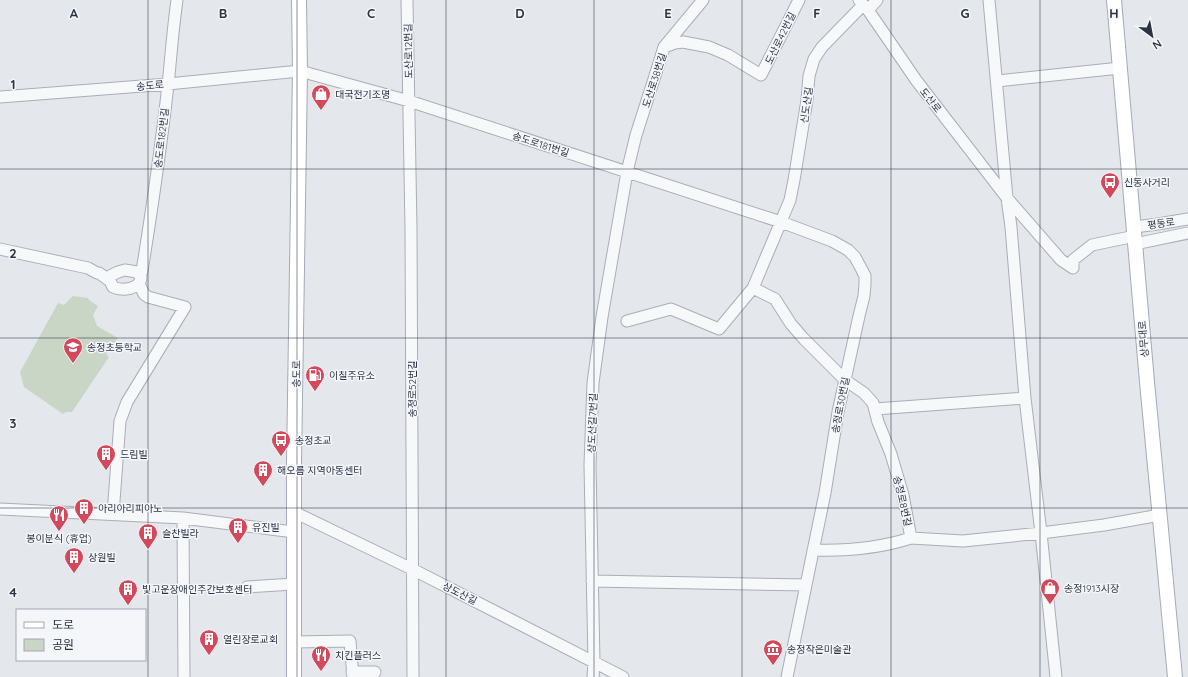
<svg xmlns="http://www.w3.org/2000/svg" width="1188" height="677" font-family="Quicksand,'Noto Sans KR',sans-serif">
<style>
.green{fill:#c9d6c5}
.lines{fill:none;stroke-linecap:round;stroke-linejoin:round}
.minor-casing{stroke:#a9aeb7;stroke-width:13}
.major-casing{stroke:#a3abb8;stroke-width:16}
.minor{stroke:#f7f8fa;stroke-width:11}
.major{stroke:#fff;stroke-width:14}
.grid{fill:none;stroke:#2b3445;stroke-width:1;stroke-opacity:0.55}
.labels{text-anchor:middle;stroke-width:3;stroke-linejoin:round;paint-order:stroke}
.street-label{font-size:10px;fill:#2b3445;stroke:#f4f6f9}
.poi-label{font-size:10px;fill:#2b3445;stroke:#f4f6f9;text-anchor:start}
.grid-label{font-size:13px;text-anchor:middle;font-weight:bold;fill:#2b3445;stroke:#f4f6f9;stroke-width:3;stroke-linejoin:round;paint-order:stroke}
</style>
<rect width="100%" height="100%" fill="#e4e7ec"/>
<!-- green -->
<path class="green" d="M73,296L88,298L89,300L98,306L93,315L97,326L118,338L106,354L109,357L72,412H66L63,414L24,387L20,372L58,303L64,305Z"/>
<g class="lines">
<defs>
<path id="minor" d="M407,0L411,229L413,677
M859,0L868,10L916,80L1007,198L1061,260L1073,268V260L1092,245L1135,236
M989,0L1007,198L1011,227L1025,398L1041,533L1104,525L1160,515
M868,10L877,0
M665,47L675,43L683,42L709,47L728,55L761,75L799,0
M997,81L1120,68
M0,97L168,84L300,71L409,101L781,222L832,241L848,250L855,257L862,270L865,276V284L864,296L859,316L838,412L825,493L787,677
M1134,227L1158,224L1188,219
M1135,244L1188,233
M0,249L88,268L97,273H99L110,281
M125,270L137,272L141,277C141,290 121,291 113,287L110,281V276L118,272Z
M140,275L142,271C152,209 161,147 168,85C171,56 173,28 177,0
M753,288L775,299L782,310L791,324L804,339L845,380L864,393L873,403L878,422L891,454L903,495L911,538L963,541L1041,533L1056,677
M627,321L671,309L719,329L753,288L790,200L794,180L807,100L809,76L814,59L822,47L863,5
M875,409L1025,398
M0,509L183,518L294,532
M294,512L412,569L623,677
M113,514L120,421L127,402L185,307L148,297L144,294L139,284
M183,518L184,677
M813,550C846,551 880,548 911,538
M592,581L806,585
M247,587L294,584
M294,642L350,641L353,677
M352,672H375
M593,677L594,662L590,465L593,383L602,317L627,172L636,135L654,79L664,47L703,0"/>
<path id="major" d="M1114,0L1147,382L1175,677
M294,677V463L300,71L299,0"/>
</defs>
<!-- minor casing -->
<use href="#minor" class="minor-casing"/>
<!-- major casing -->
<use href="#major" class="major-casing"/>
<!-- minor -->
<use href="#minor" class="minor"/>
<!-- major -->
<use href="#major" class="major"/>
</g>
<!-- grid -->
<path class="grid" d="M148,0V677M297,0V677M446,0V677M594,0V677M742,0V677M891,0V677M1040,0V677M0,169H1188M0,338H1188M0,508H1188"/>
<!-- icons -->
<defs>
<symbol id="shop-pin" viewBox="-11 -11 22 30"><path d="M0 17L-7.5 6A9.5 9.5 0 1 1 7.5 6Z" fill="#d1495b" stroke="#f4f6f9"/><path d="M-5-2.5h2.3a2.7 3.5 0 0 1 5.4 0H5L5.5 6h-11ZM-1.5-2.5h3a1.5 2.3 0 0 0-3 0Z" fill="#fff"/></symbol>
<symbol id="bus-pin" viewBox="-11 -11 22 30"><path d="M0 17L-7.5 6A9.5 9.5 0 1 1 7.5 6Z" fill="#d1495b" stroke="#f4f6f9"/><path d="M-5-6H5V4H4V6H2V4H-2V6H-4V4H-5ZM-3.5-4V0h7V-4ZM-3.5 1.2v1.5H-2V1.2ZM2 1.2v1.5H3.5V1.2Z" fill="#fff"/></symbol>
<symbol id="school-pin" viewBox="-11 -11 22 30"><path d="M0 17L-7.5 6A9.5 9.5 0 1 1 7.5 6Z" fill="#d1495b" stroke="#f4f6f9"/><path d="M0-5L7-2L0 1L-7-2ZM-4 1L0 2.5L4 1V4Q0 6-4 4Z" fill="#fff"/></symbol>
<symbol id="fuel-pin" viewBox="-11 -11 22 30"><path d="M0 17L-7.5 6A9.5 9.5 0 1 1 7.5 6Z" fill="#d1495b" stroke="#f4f6f9"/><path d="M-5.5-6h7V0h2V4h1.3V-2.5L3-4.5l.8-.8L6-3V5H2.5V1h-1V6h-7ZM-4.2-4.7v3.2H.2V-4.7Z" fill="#fff"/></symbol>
<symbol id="building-pin" viewBox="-11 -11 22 30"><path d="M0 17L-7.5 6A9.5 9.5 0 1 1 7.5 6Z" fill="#d1495b" stroke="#f4f6f9"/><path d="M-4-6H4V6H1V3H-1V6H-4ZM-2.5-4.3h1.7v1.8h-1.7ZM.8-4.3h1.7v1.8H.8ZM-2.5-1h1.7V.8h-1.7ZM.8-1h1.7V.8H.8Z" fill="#fff"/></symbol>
<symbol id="restaurant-pin" viewBox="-11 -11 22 30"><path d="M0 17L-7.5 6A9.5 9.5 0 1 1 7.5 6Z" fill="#d1495b" stroke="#f4f6f9"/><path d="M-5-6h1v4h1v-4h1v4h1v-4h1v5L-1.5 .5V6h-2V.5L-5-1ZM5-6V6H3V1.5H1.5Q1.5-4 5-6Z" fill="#fff"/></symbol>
<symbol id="museum-pin" viewBox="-11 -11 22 30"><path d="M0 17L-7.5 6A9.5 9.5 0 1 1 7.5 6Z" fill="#d1495b" stroke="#f4f6f9"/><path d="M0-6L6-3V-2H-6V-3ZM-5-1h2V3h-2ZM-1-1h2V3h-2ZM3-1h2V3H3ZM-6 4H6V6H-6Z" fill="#fff"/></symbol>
</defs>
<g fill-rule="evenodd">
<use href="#shop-pin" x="310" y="83" width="22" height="30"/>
<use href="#bus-pin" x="1099" y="171" width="22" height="30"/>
<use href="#school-pin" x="62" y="336" width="22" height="30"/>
<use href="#fuel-pin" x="304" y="364" width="22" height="30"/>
<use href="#bus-pin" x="270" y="429" width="22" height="30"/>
<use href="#building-pin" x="95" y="443" width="22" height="30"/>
<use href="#building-pin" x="252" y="459" width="22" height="30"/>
<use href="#building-pin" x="73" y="497" width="22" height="30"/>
<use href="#restaurant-pin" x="48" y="504" width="22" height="30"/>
<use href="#building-pin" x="227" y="516" width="22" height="30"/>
<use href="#building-pin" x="137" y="522" width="22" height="30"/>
<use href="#building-pin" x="63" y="546" width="22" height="30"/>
<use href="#shop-pin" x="1039" y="577" width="22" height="30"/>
<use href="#building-pin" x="117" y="578" width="22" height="30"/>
<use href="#building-pin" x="198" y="628" width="22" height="30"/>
<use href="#museum-pin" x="762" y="638" width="22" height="30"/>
<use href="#restaurant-pin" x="310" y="644" width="22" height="30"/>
</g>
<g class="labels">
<!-- street labels -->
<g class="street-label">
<text transform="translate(780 38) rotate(-64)" y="4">도산로42번길</text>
<text transform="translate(408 51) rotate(-91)" y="4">도산로12번길</text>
<text transform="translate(654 80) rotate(-72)" y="4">도산로38번길</text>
<text transform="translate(150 85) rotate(-5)" y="4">송도로</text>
<text transform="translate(931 100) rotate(52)" y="4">도산로</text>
<text transform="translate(806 105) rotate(-82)" y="4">신도산길</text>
<text transform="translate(161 138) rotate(-83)" y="4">송도로182번길</text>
<text transform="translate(541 144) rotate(18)" y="4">송도로181번길</text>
<text transform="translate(1161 223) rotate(-8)" y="4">평동로</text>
<text transform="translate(1143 339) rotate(-95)" y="4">상무대로</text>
<text transform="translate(296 374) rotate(-89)" y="4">송도로</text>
<text transform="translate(412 389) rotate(-90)" y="4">송정로52번길</text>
<text transform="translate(840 405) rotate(-79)" y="4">송정로30번길</text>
<text transform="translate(592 423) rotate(-88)" y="4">상도산길7번길</text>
<text transform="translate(903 501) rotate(77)" y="4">송정로8번길</text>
<text transform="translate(460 593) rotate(27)" y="4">상도산길</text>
</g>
<!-- poi labels -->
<g class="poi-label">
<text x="335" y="98">대국전기조명</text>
<text x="1124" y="186">신동사거리</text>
<text x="87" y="351">송정초등학교</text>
<text x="329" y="379">이칠주유소</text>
<text x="295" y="444">송정초교</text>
<text x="120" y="458">드림빌</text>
<text x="277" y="474">해오름 지역아동센터</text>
<text x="98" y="512">아리아리피아노</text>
<text x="252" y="531">유진빌</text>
<text x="162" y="537">슬찬빌라</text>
<text x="59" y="542" text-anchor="middle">봉이분식 (휴업)</text>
<text x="88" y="561">상원빌</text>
<text x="1064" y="592">송정1913시장</text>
<text x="142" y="593">빛고운장애인주간보호센터</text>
<text x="223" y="643">열린장로교회</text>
<text x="787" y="653">송정작은미술관</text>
<text x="335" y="659">치킨플러스</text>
</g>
</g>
<g class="grid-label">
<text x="74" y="18">A</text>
<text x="223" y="18">B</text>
<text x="371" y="18">C</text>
<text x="520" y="18">D</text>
<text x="668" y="18">E</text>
<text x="817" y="18">F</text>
<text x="965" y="18">G</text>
<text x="1114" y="18">H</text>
<text x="13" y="89">1</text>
<text x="13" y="258">2</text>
<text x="13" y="428">3</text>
<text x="13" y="597">4</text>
</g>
<!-- legend -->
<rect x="16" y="609" width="130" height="52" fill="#f4f6f9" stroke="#a4a8b1"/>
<rect x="24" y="622" width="20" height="6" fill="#ffffff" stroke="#a4a8b1"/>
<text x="52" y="629" font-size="12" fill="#2b3445">도로</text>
<rect x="24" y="639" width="20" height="12" fill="#c9d6c5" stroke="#a4a8b1"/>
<text x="52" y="649" font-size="12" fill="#2b3445">공원</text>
<!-- north arrow -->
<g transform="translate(1152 36) rotate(148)" stroke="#f4f6f9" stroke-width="3" paint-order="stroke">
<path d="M0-3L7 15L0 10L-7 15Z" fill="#2b3445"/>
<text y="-6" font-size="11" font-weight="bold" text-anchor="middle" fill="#2b3445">N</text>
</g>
</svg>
